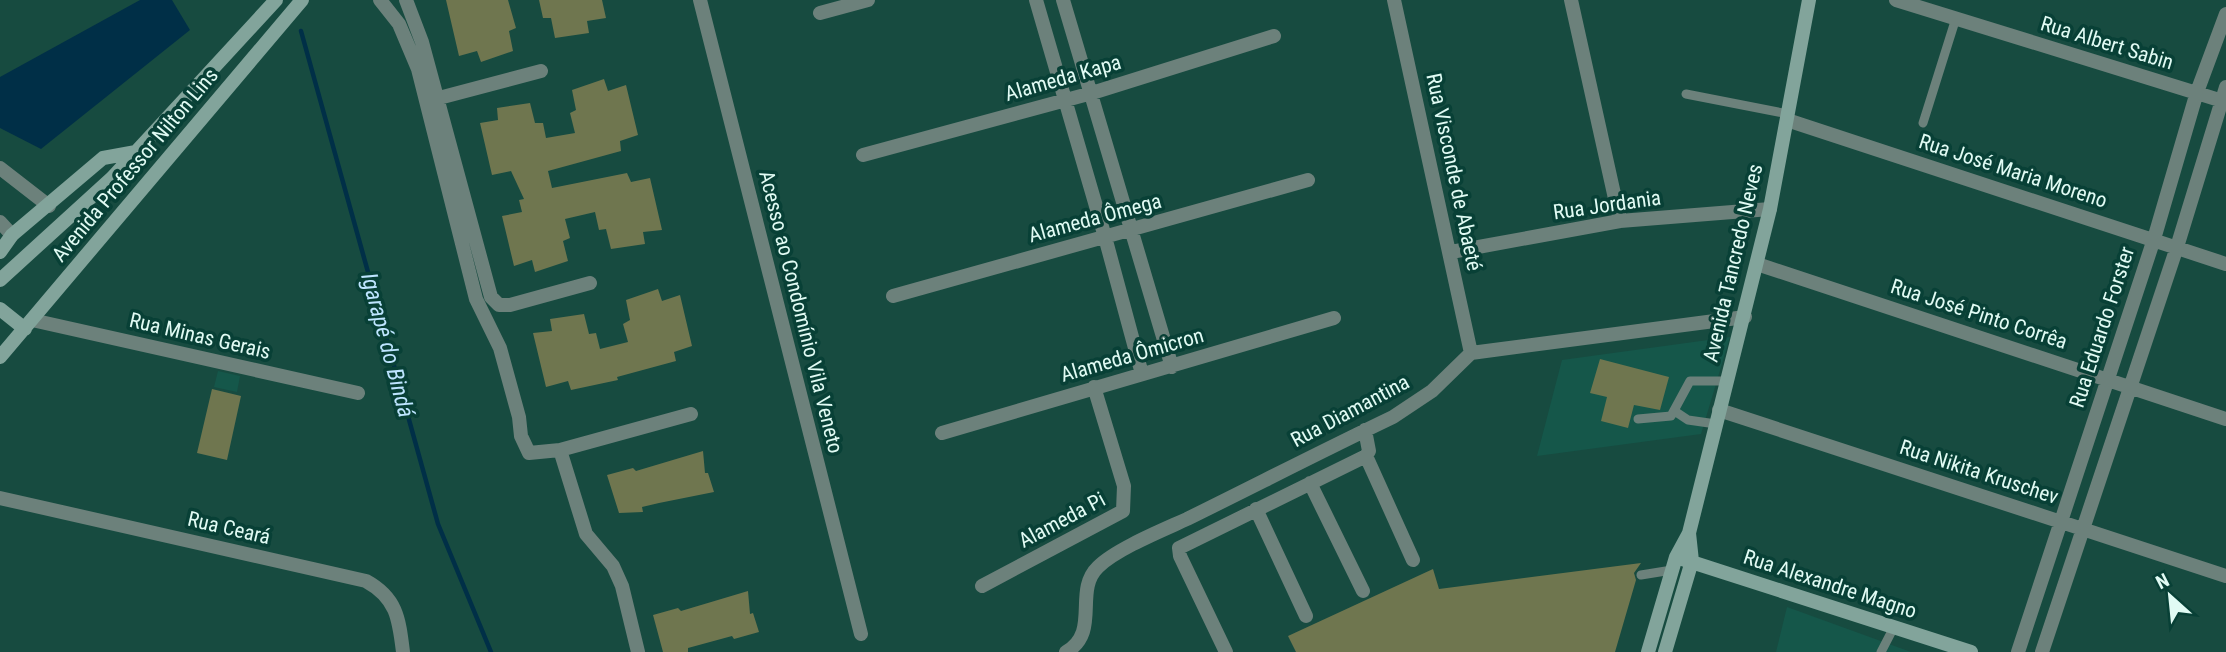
<svg xmlns="http://www.w3.org/2000/svg" width="2226" height="652" font-family="'Roboto Condensed',sans-serif">
<style>
.built{fill:#15574a}
.water{fill:#002f47}
.lines{fill:none;stroke-linecap:round;stroke-linejoin:round}
.stream{stroke:#002f47;stroke-width:4.5}
.building{fill:#6f764f}
.lane{stroke:#6c817b;stroke-width:9}
.street{stroke:#6c817b;stroke-width:14}
.secondary{stroke:#82a49b;stroke-width:14}
.labels{text-anchor:middle;stroke-width:7;stroke-linejoin:round;paint-order:stroke}
.street-label{font-size:21px;fill:#e1fbf4;stroke:#084036}
.water-label{font-size:23px;font-style:italic;fill:#bee5ff;stroke:#084036}
</style>
<rect width="100%" height="100%" fill="#174b40"/>
<!-- built -->
<path class="built" d="M1730,337L1701,434L1537,456L1562,360Z
M218,371L240,376L237,392L214,387Z
M1787,607L1911,652H1776Z"/>
<!-- water -->
<path class="water" d="M140,0H172L190,30L41,149L0,128V77Z"/>
<g class="lines">
<!-- stream -->
<path class="stream" d="M301,31L438,524L491,652"/>
</g>
<!-- building -->
<path class="building" d="M446,0H508L516,28L509,31L513,51L481,62L477,51L459,56Z
M539,0H602L606,18L587,21L589,33L555,38L551,18H543Z
M604,79L608,91L626,85L638,135L620,141L621,151L548,171L552,188L627,173L631,182L650,178L662,230L643,232L645,244L611,249L606,229L599,230L595,212L565,219L570,238L563,241L568,261L535,272L532,260L514,266L502,216L522,212L519,200L524,199L511,171L492,175L480,123L498,120L497,108L530,103L535,123H543L546,138L575,133L570,113L576,110L572,90Z
M658,289L662,301L680,295L692,346L674,352L676,361L617,377L618,380L571,390L568,381L546,387L533,333L552,331L550,319L584,314L589,334L596,333L600,349L628,342L623,324L630,320L626,300Z
M1600,359L1669,377L1660,410L1634,405L1628,428L1601,421L1607,397L1590,393Z
M212,389L241,396L227,460L197,453Z
M703,451L705,473H708L714,492L659,503L642,507L643,512L619,513L607,475L633,468L636,471Z
M1641,563L1634,573L1636,580L1615,652H1296L1288,636L1433,569L1439,589Z
M748,591L750,614L753,613L759,632L734,639L732,636L688,648V652H663L653,615L678,608L681,611Z"/>
<g class="lines">
<!-- lane -->
<path class="lane" d="M1686,94L1788,114
M1923,123L1956,18
M1676,412L1688,420L1716,424
M1638,419L1671,416L1690,381H1727
M1641,575L1672,570
M1881,652L1894,627"/>
<!-- street -->
<path class="street" d="M380,0L399,24L418,69L476,299L500,348L519,417L521,436L529,453L560,450L586,534L613,566L622,586L638,652
M406,0L422,42L491,297L499,305H510L590,283
M700,0L861,634
M1036,0L1105,237L1142,374
M1063,0L1172,367
M1394,0L1471,353
M1571,0L1620,221
M1896,0L2226,102
M820,13L868,0
M439,98L541,71
M1787,120L2226,264
M863,155L1092,93L1274,36
M0,168L49,206
M0,222L12,235
M1451,252L1620,221L1770,209
M1757,264L2226,419
M893,296L1308,180
M32,320L358,393
M1719,410L2226,576
M1365,430L1369,451L1366,456L1413,560
M942,433L1334,318
M560,450L691,414
M1310,483L1363,591
M0,498L366,581C397,598 399,619 403,652
M1256,509L1306,616
M982,586L1123,511L1124,486L1094,387
M1066,652C1101,632 1073,591 1098,567C1116,549 1163,530 1187,519C1256,485 1324,450 1393,417L1432,391L1471,353L1745,317
M1226,652L1180,556L1179,548L1366,456
M2018,652L2154,239L2197,92L2226,14
M2042,652L2177,247L2226,87"/>
<!-- secondary -->
<path class="secondary" d="M0,252L12,235L103,158L136,152
M0,280L112,178L276,0
M0,309L25,329
M0,357L302,0
M1676,557L1971,652
M1648,652L1676,557L1689,533L1770,209L1809,0
M1665,652L1692,561L1689,533"/>
</g>
<g class="labels">
<!-- street labels -->
<g class="street-label">
<text transform="translate(2107 43) rotate(17)" y="7">Rua Albert Sabin</text>
<text transform="translate(1063 78) rotate(-16)" y="7">Alameda Kapa</text>
<text transform="translate(135 165) rotate(-50)" y="7">Avenida Professor Nilton Lins</text>
<text transform="translate(2013 171) rotate(18)" y="7">Rua José Maria Moreno</text>
<text transform="translate(1454 172) rotate(78)" y="7">Rua Visconde de Abaeté</text>
<text transform="translate(1607 205) rotate(-8)" y="7">Rua Jordania</text>
<text transform="translate(1095 218) rotate(-15)" y="7">Alameda Ômega</text>
<text transform="translate(1733 263) rotate(-77)" y="7">Avenida Tancredo Neves</text>
<text transform="translate(801 312) rotate(76)" y="7">Acesso ao Condomínio Vila Veneto</text>
<text transform="translate(1979 314) rotate(18)" y="7">Rua José Pinto Corrêa</text>
<text transform="translate(2102 327) rotate(-72)" y="7">Rua Eduardo Forster</text>
<text transform="translate(200 336) rotate(13)" y="7">Rua Minas Gerais</text>
<text transform="translate(1132 355) rotate(-16)" y="7">Alameda Ômicron</text>
<text transform="translate(1350 411) rotate(-28)" y="7">Rua Diamantina</text>
<text transform="translate(1979 472) rotate(18)" y="7">Rua Nikita Kruschev</text>
<text transform="translate(1062 520) rotate(-28)" y="7">Alameda Pi</text>
<text transform="translate(229 528) rotate(13)" y="7">Rua Ceará</text>
<text transform="translate(1830 584) rotate(18)" y="7">Rua Alexandre Magno</text>
</g>
<!-- water labels -->
<g class="water-label">
<text transform="translate(388 345) rotate(75)" y="8">Igarapé do Bindá</text>
</g>
</g>
<!-- north arrow -->
<g transform="translate(2170 596) rotate(333)" stroke="#084036" stroke-width="5" paint-order="stroke">
<path d="M0-5L12 26L0 18L-12 26Z" fill="#e1fbf4"/>
<text y="-10" font-size="19" font-weight="bold" text-anchor="middle" fill="#e1fbf4">N</text>
</g>
</svg>
